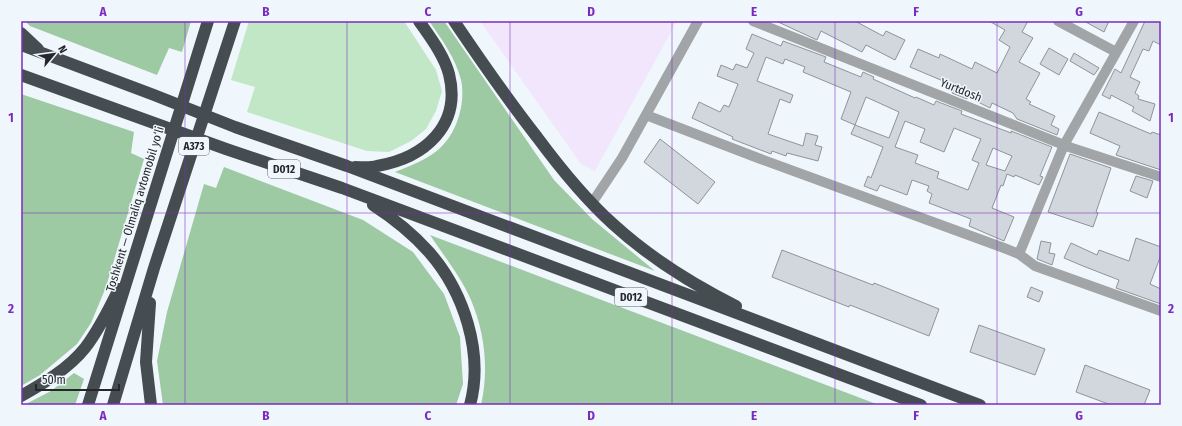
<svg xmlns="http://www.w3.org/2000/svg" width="1182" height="426" font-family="'Fira Sans Condensed',sans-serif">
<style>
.industrial{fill:#f1e6fb}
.green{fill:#c1e7c6}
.forest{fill:#9dc9a3}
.building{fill:#d1d7dd;stroke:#8e9499;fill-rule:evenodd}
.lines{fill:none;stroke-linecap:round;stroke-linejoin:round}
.minor{stroke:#a1a5a7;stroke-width:10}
.highway{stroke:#464d51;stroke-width:12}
.grid{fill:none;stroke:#7b2cbf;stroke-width:1;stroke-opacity:0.55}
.labels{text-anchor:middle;stroke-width:3;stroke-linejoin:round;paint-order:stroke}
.shield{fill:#eff6fc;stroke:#626569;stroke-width:1}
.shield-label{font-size:11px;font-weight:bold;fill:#25272a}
.street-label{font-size:12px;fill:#25272a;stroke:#eff6fc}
.neatline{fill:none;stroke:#7b2cbf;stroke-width:1.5}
.grid-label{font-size:13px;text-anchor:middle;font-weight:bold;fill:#7b2cbf}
</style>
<rect width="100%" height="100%" fill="#eff6fc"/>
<!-- industrial -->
<path class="industrial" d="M480,21H677L595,171L581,164Z"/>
<!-- green -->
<path class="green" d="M249,21H404L436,70L442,91L436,111L426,129L411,141L389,152L367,151L247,112L255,87L231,80Z"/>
<!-- forest -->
<path class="forest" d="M25,21H191L182,52L169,48L157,75L30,26Z
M429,21H444L554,180L592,219L655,271L395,172C410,166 426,160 438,150C457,134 466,103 461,80C456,59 441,38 429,21Z
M21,94L134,132L131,153L144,159L106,287L91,323L77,344L40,375L21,386Z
M224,167L363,220L413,252L444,294L460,337L463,384L456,405H163L157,361L167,312L204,184L216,188Z
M430,235L879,405H481C489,370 485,333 471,300C461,277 444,256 430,235Z
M74,373L84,379L75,405H24L51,391Z"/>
<!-- building -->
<path class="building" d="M776,21H855L883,36L886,31L905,40L895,60L866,45L862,52L821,31L817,40Z
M989,21H1028L1022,32L1033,38L1019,62L1040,73L1026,99L1031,102L1029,104L1055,116L1051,125L1059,129L1057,135L1017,119L1013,113L992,103L990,108L968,97L967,99L952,93L955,86L910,67L918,49L939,58L940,54L972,69L975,62L997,73L1010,47L999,40L1005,30Z
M1084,21H1109L1104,32Z
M1145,21H1161V45L1153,41L1149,51L1143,49L1130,77L1140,82L1135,93L1139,96L1138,99L1155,104L1150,121L1132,111L1134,107L1111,95L1110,99L1102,95L1115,69L1121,73Z
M752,34L781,46L783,41L826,57L824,62L861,77L863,72L874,77L873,79L915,98L916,97L934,105L936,101L962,111L961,114L969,117L1011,133V131L1052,147L1040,176L1043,177L1039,185L1015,175L1014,177L1007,174L1003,186L1001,185L992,208L1014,217L1004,241L969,226L971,219L929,203L932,194L927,191L929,186L912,180L907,195L880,185L877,191L864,186L868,176L871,178L883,147L851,134L855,125L841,119L851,92L803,72L805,67L785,59L783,64L766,57L757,81L793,95L790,103L780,99L768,134L803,146L806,133L818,136L815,145L822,147L818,161L787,153L786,156L772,151L771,154L732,139L733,137L692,118L699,102L720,112L724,105L729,107L738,84L717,76L721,65L733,70L736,64L747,68L754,53L746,49ZM866,97L899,112L889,138L855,125ZM905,121L925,129L920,142L944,152L954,128L981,139L972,160L979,163L968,190L937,178L939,172L915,163L918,155L895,147ZM993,148L1012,156L1005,171L986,165Z
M1049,48L1068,59L1059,75L1040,64Z
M1074,53L1099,68L1094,75L1070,61Z
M1099,112L1151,134L1152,132L1161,135V170L1116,155L1120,146L1090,133Z
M660,139L715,182L698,204L644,162Z
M1070,154L1111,168L1096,212L1098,213L1093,227L1048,212Z
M1136,176L1153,181L1147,198L1130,191Z
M1136,238L1161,247V255L1150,284L1161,289V304L1116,288L1119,280L1083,266L1064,258L1071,243L1097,255L1099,250L1129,261Z
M1041,241L1051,243L1049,253L1055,254L1052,265L1037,259Z
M782,250L873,285L874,283L939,309L929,336L850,305L849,307L772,277Z
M1031,287L1043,292L1039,302L1027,297Z
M979,325L1045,349L1035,375L970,352Z
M1085,365L1150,390L1144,405H1111L1076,392Z"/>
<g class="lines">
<!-- minor -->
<path class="minor" d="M753,21L1069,147L1161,177
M1058,21L1116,52
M646,115L758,158L1004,248L1019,254L1035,266L1161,311
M592,203L622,158L698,21
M1019,254L1064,145L1134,21"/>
<!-- highway -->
<path class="highway" d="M454,21C481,61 508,100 537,137C560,168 584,198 613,224C649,257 692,284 736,306
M21,33L38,49
M21,45L154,95L235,127L347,166L980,405
M21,75L226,149L342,188L921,405
M355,167C362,167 370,168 377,166C424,158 462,126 449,74C444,55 430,37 419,21
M373,205C393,218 413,234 429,252C464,292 484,353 470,405
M150,303L146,362L151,405
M21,396C44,383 68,369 85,348C99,330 109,309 119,289
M88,405L208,21
M113,405L154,268L235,21"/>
</g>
<!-- grid -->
<path class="grid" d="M185,21V405M347,21V405M510,21V405M672,21V405M835,21V405M997,21V405M21,213H1161"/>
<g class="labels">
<!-- shield labels -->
<g class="shield">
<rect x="179" y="137" width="30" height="18" rx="3"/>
<rect x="268" y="160" width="32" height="18" rx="3"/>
<rect x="615" y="288" width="32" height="18" rx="3"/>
</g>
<g class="shield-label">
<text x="194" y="150">A373</text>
<text x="284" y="173">D012</text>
<text x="631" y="301">D012</text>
</g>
<!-- street labels -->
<g class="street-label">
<text transform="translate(961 90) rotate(22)" y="4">Yurtdosh</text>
<text transform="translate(135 209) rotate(-73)" y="4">Toshkent — Olmaliq avtomobil yo‘li</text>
</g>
</g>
<!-- border -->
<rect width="1182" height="426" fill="none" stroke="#eff6fc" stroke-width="44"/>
<!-- north arrow -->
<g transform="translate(54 54) rotate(61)" stroke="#eff6fc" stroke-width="3" paint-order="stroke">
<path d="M0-3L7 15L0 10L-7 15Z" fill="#25272a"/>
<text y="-6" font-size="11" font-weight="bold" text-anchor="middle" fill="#25272a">N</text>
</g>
<!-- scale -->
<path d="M36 384v6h83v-6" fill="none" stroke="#25272a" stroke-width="2"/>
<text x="42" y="384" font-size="12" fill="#25272a" stroke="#eff6fc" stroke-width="3" paint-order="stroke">50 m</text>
<rect x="22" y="22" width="1138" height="382" class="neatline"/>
<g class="grid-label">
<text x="103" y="16">A</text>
<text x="266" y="16">B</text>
<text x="428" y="16">C</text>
<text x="591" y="16">D</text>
<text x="754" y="16">E</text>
<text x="916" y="16">F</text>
<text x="1079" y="16">G</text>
<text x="11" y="122">1</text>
<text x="1171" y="122">1</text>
<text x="11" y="313">2</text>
<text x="1171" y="313">2</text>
<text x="103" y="420">A</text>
<text x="266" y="420">B</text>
<text x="428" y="420">C</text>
<text x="591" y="420">D</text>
<text x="754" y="420">E</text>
<text x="916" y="420">F</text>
<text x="1079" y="420">G</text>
</g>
</svg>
